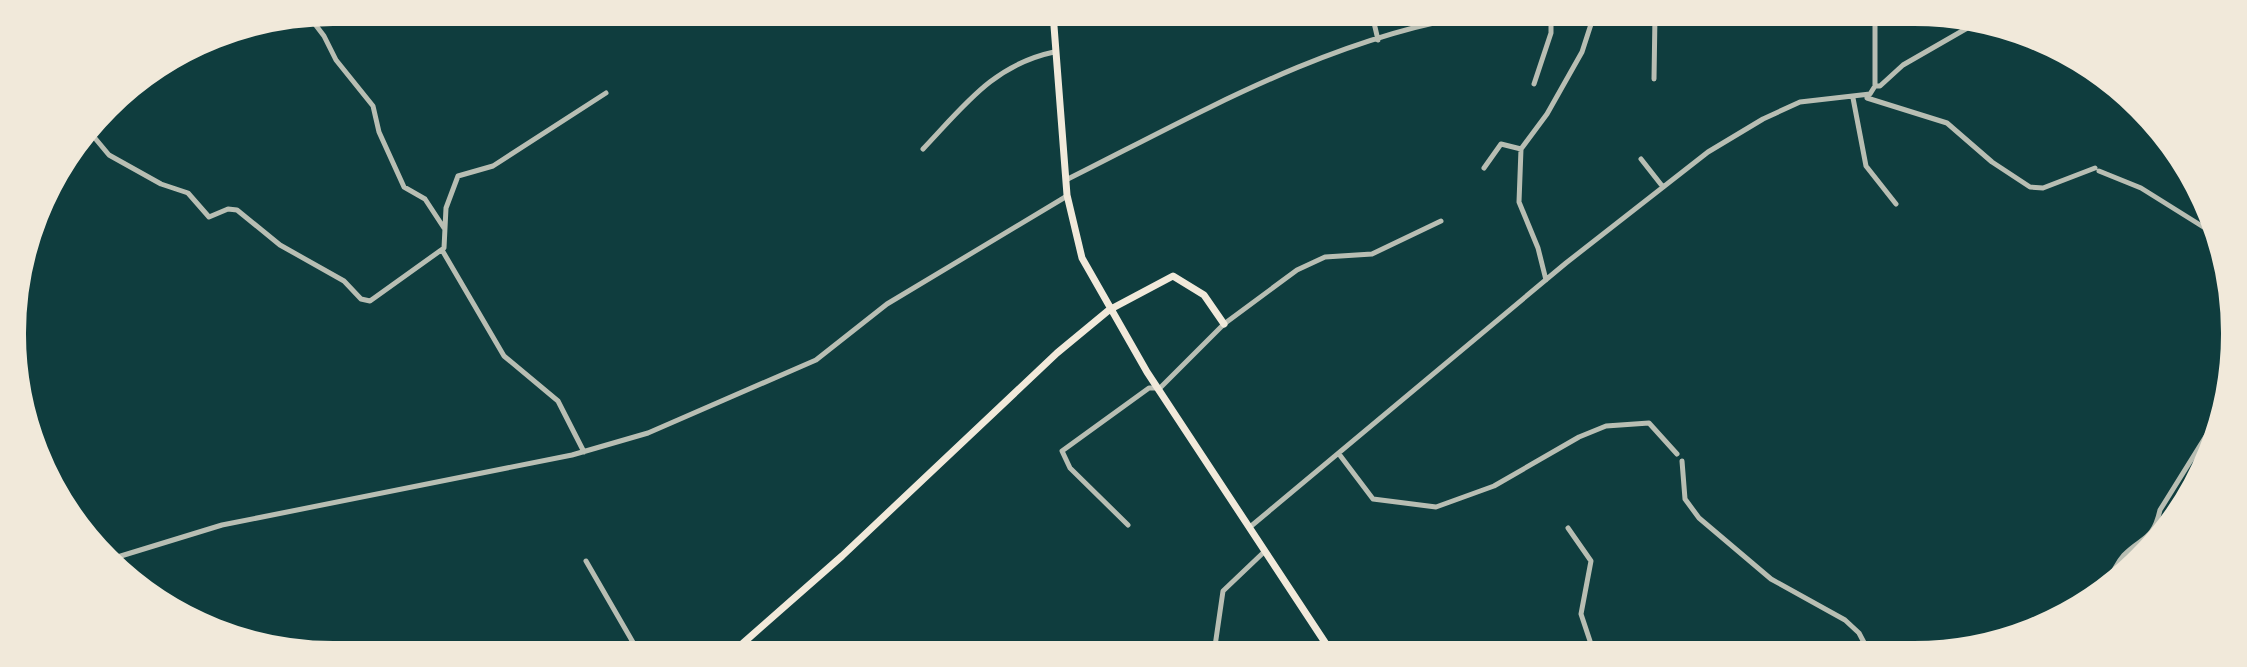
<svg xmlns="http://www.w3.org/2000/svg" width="2247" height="667" font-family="Manrope,sans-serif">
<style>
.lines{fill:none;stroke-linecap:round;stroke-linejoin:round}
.minor{stroke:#b8beb3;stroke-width:5}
.tertiary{stroke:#b8beb3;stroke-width:6}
.primary{stroke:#f1e9da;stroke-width:7}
.rim{fill:none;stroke:#f1e9da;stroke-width:4}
</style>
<rect width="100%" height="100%" fill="#0f3d3e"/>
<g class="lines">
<!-- minor -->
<path class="minor" d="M1372,14L1378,40
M308,15L324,36L336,60L373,106L379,132L404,187L425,199L444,228
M1654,79L1655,15
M1534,84L1551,33V15
M1875,86H1880L1903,65L1983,19
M1853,98L1866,166L1896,204
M1867,98L1947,123L1992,162L2030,187L2043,188L2095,168
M89,131L109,155L161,184L188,193L209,217L228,209L237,210L280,245L344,281L361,299L370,301L444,248L446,208L458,176L493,166L606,93
M923,149C964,106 993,65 1054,52
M1641,159L1663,187
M1484,168L1501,144L1521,149
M2099,171L2141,188L2205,228L2211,224
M1066,180C1198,114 1332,36 1481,14
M442,250L504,356L558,401L584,452
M1546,280L1538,248L1519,202L1521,149L1547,114L1582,52L1594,15
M1339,454L1373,499L1436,507L1494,486L1579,437L1606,426L1649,423L1677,454
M1682,461L1685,499L1699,518L1771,579L1845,620L1859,633L1870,654
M1128,525L1070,468L1062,451L1149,388H1160L1224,324L1297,270L1325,257L1372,254L1441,221
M1250,527L1566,263L1708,152L1763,119L1800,102L1870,94L1875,86V16
M1568,528L1591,561L1581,614L1590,641L1584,653
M2144,544V556
M111,559L222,525L572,455L648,433L816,360L887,304L1067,196
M586,561L638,651
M2105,590C2109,580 2116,564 2124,555C2143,536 2153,541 2160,510L2216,420L2231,388
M1214,653L1223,591L1265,551"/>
<!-- tertiary -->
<path class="tertiary" d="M951,12L965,17L981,12"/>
<!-- primary -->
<path class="primary" d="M1053,13L1067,195L1082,258L1147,372L1332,653
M733,652L842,556L1057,353L1109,310L1173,276L1204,295L1224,324"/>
</g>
<!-- crop -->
<path d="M0 0H2247V667H0ZM333 24H1914A309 309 0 0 1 2223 333V334A309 309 0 0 1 1914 643H333A309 309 0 0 1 24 334V333A309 309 0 0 1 333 24Z" fill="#f1e9da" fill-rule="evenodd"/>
<path class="rim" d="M333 24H1914A309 309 0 0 1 2223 333V334A309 309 0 0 1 1914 643H333A309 309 0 0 1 24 334V333A309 309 0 0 1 333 24Z"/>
</svg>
